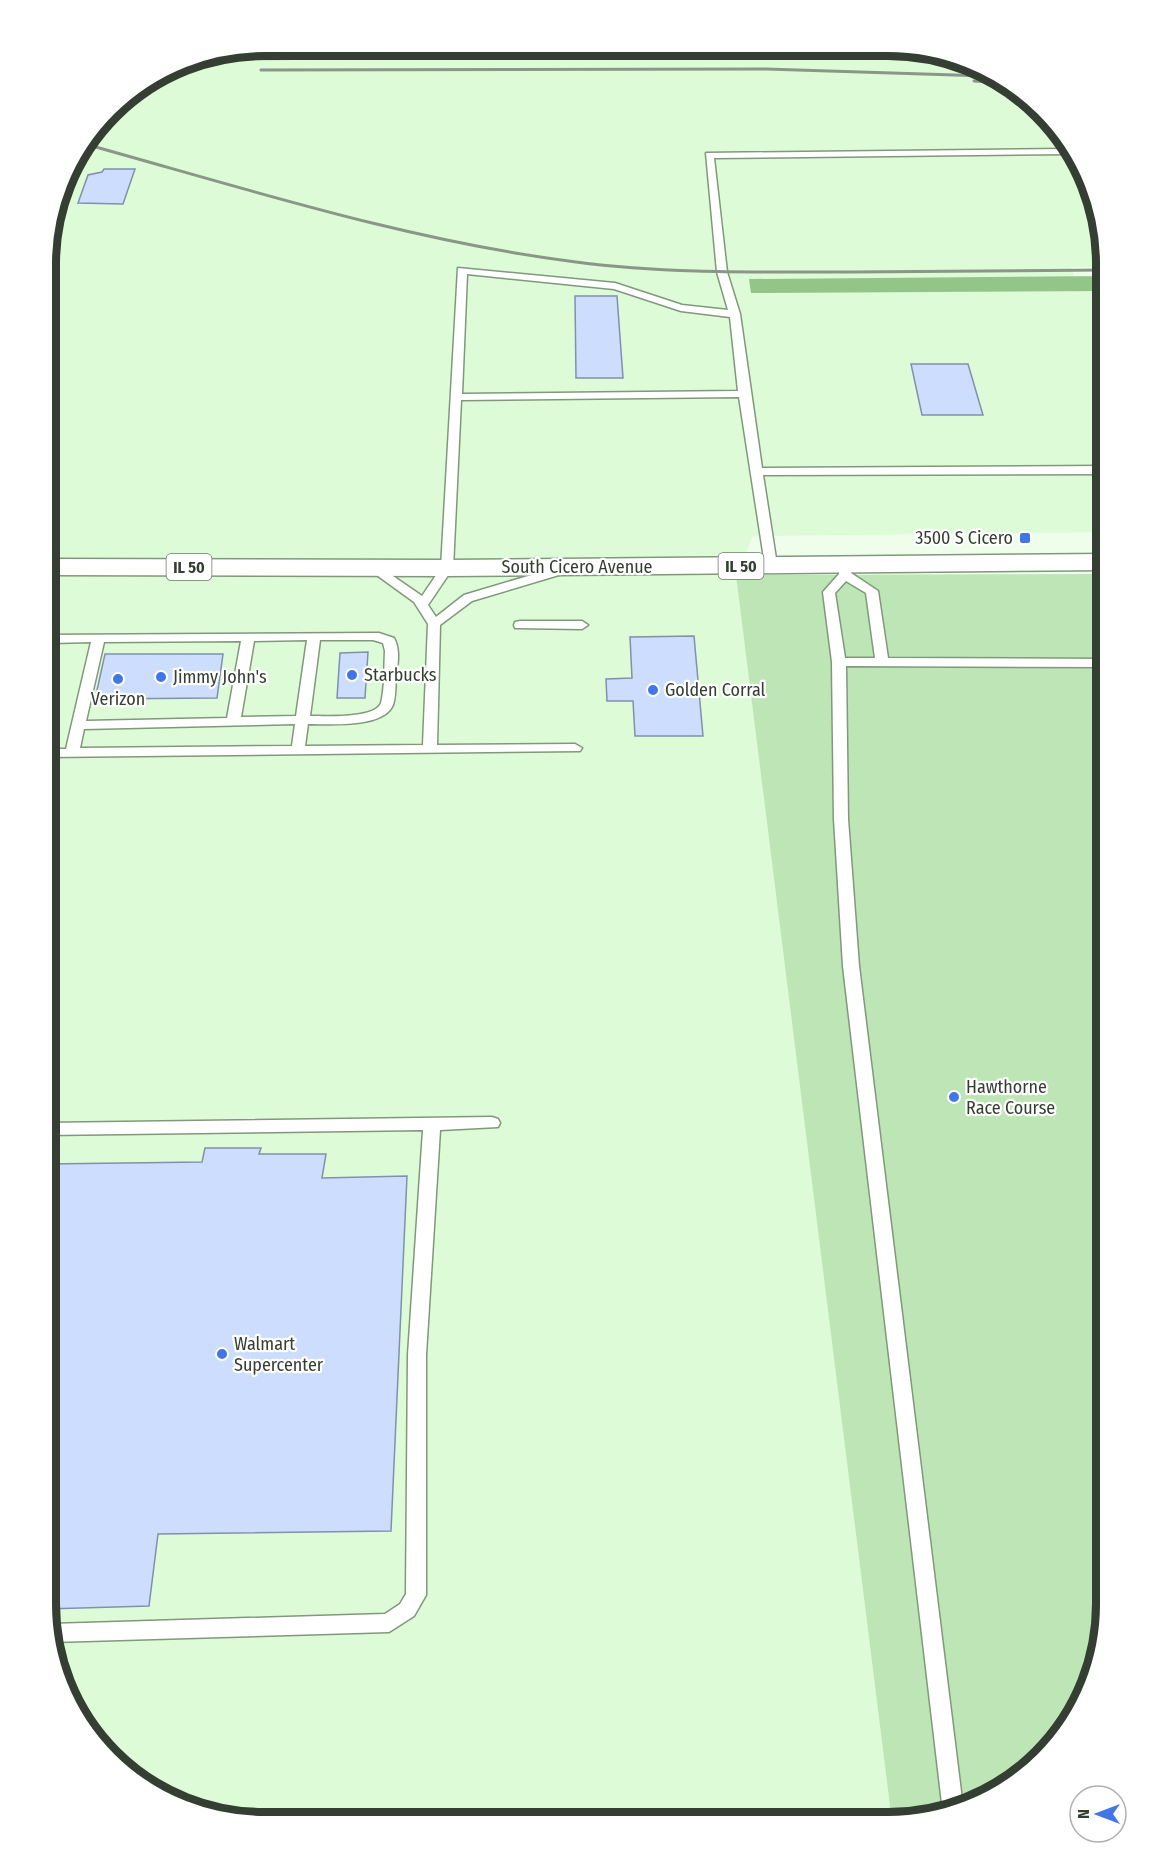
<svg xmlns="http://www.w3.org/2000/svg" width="1152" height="1868" font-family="'Fira Sans Condensed',sans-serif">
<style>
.built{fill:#ddfbd6}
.green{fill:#bde5b5}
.forest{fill:#93c589}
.building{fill:#ccddfd;stroke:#8090ae;stroke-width:1.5}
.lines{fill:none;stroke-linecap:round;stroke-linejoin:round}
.service-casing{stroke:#81987c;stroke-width:3}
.primary-casing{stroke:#81987c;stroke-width:3}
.service{fill:#fff;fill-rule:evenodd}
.primary{fill:#fff;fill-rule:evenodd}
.rail{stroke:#8a9687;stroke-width:3}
.poi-dot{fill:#4276e7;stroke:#fff;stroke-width:2}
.labels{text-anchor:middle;stroke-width:4.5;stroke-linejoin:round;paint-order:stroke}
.shield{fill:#fff;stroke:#727870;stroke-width:1.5}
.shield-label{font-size:16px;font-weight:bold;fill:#353e32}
.poi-label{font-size:18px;fill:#353e32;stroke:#fff;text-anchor:start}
.street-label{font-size:18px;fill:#353e32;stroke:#fff}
.rim{fill:none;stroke:#353e32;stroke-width:8}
</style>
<rect width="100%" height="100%" fill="#eefeeb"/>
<!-- built -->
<path class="built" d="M264,45L917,47L1022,90L1090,180L1107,267H1071L1080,291H1107V532L753,536L736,575L892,1822L235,1821L131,1778L90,1738L62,1688L45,1604L47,236L68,167L119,100L180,62Z"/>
<!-- green -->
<path class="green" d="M1107,574V1619L1095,1675L1062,1737L1022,1778L972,1806L892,1822L736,575Z"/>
<!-- forest -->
<path class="forest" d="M1107,276V291L751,293L749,279Z"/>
<!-- building -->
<path class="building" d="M104,169H135L123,204L78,203L88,175L102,172Z
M575,296H617L623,378H576Z
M911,364H968L983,415H922Z
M694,636L703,736H635L633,701H607L606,679L632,678L630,637Z
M368,652L365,698H337L340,653Z
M105,654H223L217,698L95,699Z
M205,1148H261L259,1154H326L322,1178L407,1176L391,1531L158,1534L149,1606L46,1609V1164L202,1162Z"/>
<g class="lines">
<defs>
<path id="service" d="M1067,149L1071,154L714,158L727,272L740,314L762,468L1107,466V474L763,475L777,565L771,569L765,565L739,397L461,400L453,568L428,605L436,617L464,595L565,565L571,569L569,572L472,601L440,625L437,745L575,744L582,748L580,751L46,757V749H66L91,642L52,643L55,646L53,655L46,659V635L379,633L394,638C401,651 397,665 396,679C395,687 396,700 392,707C380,728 330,724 308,724L305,746L423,745L428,624L414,602L367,568L373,564L377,565L422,596L441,568L458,268L615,283L682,305L728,310L717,272L706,153ZM467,274L614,289L681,311L730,317L738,391L462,394ZM307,640L296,716L241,717L254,641ZM320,640H373L383,643L385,651C384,667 385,688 381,703C375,719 325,716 310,716ZM241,641L227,718L86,721L104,642ZM295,724L292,746L80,748L84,729Z
M844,563L848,564L851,573L878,591L888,658L1107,659V667L846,666L848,819L859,966L963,1808L943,1812L843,966L834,819L832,662L823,592L839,574L840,564ZM846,581L866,593L875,658H845L835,593Z
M520,621H582L588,625L582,629L515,628L514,625L515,622Z
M492,1117L498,1119L500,1123L498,1127L440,1130L426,1355V1595L414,1616L389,1632L52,1642L49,1625L51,1624L385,1614L400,1604L406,1594L408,1355L423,1130L46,1135V1123Z"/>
<path id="primary" d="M1107,554V570L447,576L46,575V559L447,560Z"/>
</defs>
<!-- service casing -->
<use href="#service" class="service-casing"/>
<!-- primary casing -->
<use href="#primary" class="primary-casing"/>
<!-- service -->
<use href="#service" class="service"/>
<!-- primary -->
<use href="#primary" class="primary"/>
<!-- rail -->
<path class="rail" d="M250,48L313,50
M192,59L935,55
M261,70L766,69L986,76
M165,71L204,66
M974,81L1004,83
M85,144C247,189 409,241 576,262C667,274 760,272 852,272C937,272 1022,271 1107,270"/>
</g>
<!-- markers -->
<g class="poi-dot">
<rect x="1019" y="532" width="12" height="12" rx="3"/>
<circle cx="352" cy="675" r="6"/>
<circle cx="161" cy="677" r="6"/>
<circle cx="118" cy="679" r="6"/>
<circle cx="653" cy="690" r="6"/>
<circle cx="954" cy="1097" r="6"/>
<circle cx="222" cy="1354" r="6"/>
</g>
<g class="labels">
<!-- shield labels -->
<g class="shield">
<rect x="718.5" y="553" width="45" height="26" rx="4.5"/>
<rect x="166.5" y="554" width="45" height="26" rx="4.5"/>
</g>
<g class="shield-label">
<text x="741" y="572">IL 50</text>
<text x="189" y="573">IL 50</text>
</g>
<!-- poi labels -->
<g class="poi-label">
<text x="1013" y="544" text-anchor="end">3500 S Cicero</text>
<text x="364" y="681">Starbucks</text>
<text x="173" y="683">Jimmy John's</text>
<text x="665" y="696">Golden Corral</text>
<text x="118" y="705" text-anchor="middle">Verizon</text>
<text x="966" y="1093">Hawthorne<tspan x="966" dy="21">Race Course</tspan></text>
<text x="234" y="1350">Walmart<tspan x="234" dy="21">Supercenter</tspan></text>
</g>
<!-- street labels -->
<g class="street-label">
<text x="577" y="573">South Cicero Avenue</text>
</g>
</g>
<!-- crop -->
<path d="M0 0H1152V1868H0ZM264 56H888A208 208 0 0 1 1096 264V1604A208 208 0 0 1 888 1812H264A208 208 0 0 1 56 1604V264A208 208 0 0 1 264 56Z" fill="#fff" fill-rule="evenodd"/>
<path class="rim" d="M264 56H888A208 208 0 0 1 1096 264V1604A208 208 0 0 1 888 1812H264A208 208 0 0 1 56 1604V264A208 208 0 0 1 264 56Z"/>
<!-- north arrow -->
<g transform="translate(1098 1814) rotate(270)"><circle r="28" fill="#ffffff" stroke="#aeb2ad" stroke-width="1.5"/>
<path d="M0-4.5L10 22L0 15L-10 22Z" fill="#4276e7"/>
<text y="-9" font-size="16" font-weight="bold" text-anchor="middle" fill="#353e32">N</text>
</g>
</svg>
